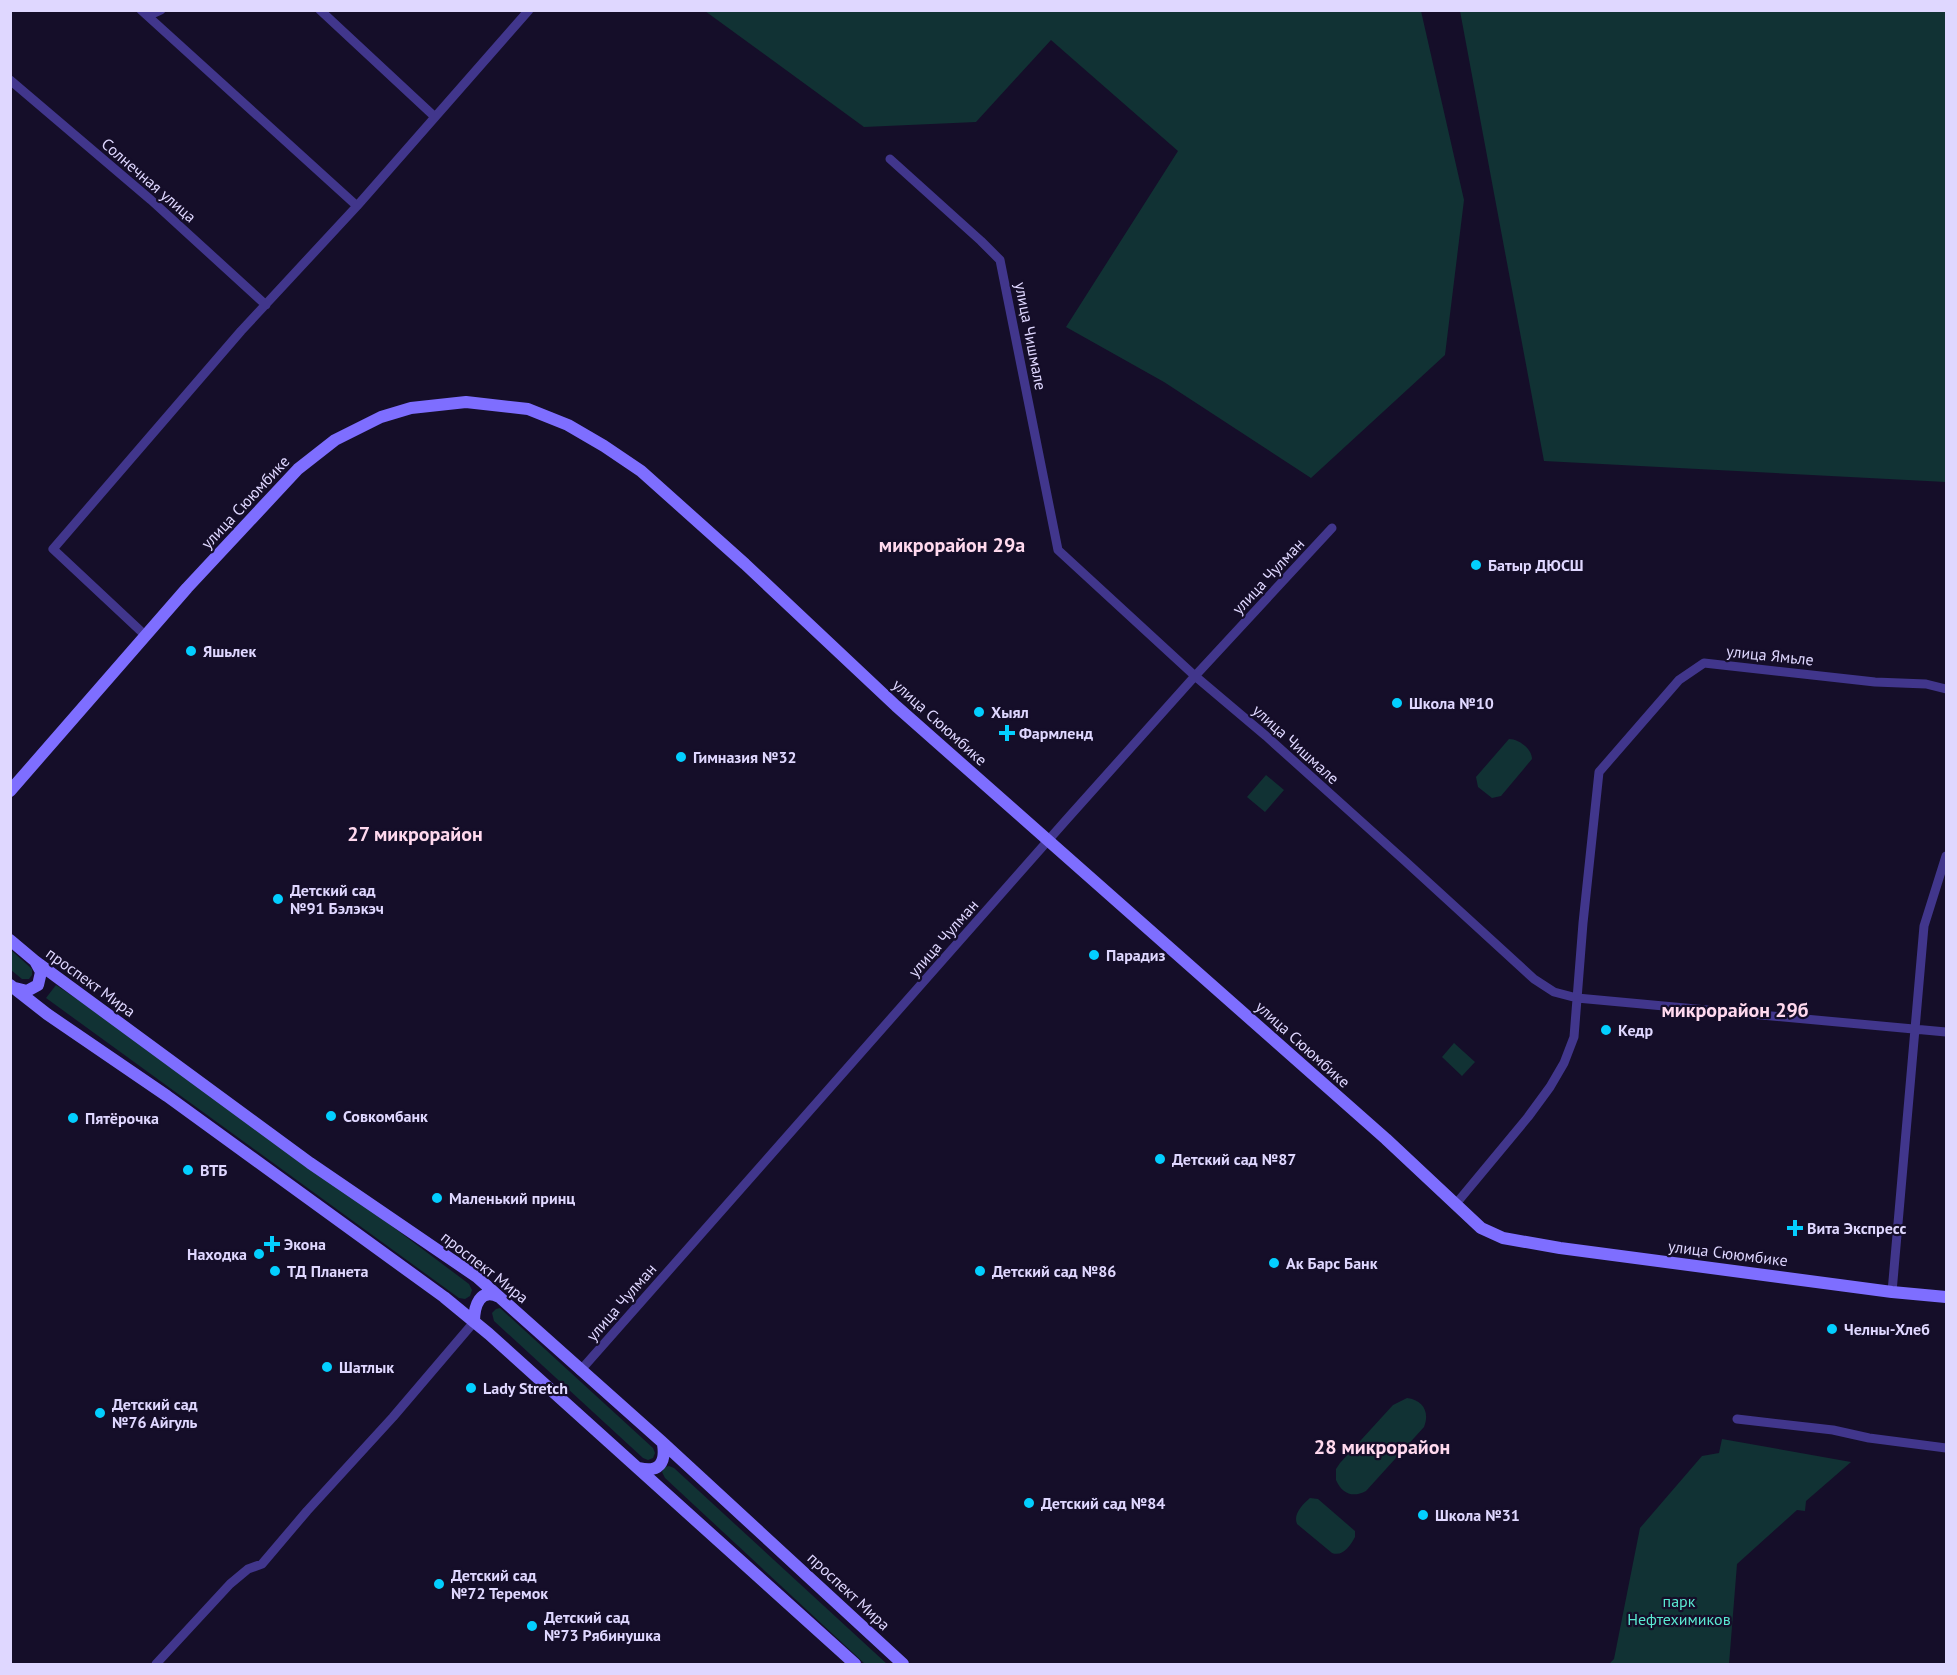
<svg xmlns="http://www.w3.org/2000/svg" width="1957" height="1675" font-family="'PT Sans',sans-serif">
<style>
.green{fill:#113234}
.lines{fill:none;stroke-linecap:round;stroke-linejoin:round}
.street{stroke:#41368c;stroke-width:9}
.secondary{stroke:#7e6eff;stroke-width:12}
.poi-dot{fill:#03cfff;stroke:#150e29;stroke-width:2}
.labels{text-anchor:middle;stroke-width:4.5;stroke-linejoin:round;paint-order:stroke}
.street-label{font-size:16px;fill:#dfd7ff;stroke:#150e29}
.poi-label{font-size:16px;font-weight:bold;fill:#dfd7ff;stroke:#150e29;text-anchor:start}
.park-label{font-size:16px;fill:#5ae8d1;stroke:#150e29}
.quarter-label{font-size:20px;font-weight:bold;fill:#ffd9ee;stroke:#150e29}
</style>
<rect width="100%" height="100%" fill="#150e29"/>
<!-- green -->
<path class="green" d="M705,11H1421L1464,200L1445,355L1311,478L1164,382L1066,327L1178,151L1051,40L976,122L864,127Z
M1460,11H1946V482L1544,461Z
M1509,739C1519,739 1532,749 1532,759L1501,796L1492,798L1478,787L1476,777Z
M1266,775L1284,790L1265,812L1247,797Z
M11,950L32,969V975L29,979H22L11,970Z
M56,985L193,1077L469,1284L472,1290L470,1296L465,1299L459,1298L46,998Z
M1454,1043L1475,1062L1462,1076L1442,1057Z
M500,1308L653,1448L655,1453L653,1458L648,1460L643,1458L494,1321L492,1313L496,1309Z
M1407,1398C1423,1400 1430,1412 1424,1427L1366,1491C1353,1498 1342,1494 1336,1480V1469L1340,1463L1393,1405Z
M1722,1439L1851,1462L1806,1501L1805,1511L1797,1510L1737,1564L1729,1664H1609L1614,1659L1640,1528L1702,1456L1719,1453Z
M669,1466L674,1468L887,1664H865L665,1478L662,1472L665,1467Z
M1310,1498L1318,1499L1355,1531V1537C1350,1546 1343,1557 1332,1553L1297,1524C1293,1514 1302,1505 1310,1498Z"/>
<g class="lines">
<!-- street -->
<path class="street" d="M141,10L357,206
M320,10L435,117
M148,16L161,10
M10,80L151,200L266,305
M890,159L981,241L1000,260L1058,550L1195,676L1266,736L1405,861L1534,979L1554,992L1577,998L1946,1032
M146,636L53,549L241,331L357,206L529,10
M1455,1205L1528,1117L1550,1087L1564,1063L1574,1037L1583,923L1599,772L1679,680L1704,663L1875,682L1926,684L1946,689
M1892,1292L1924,926L1946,856
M580,1371L1067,819L1195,676L1332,528
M1737,1419L1833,1430L1869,1438L1946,1448
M156,1664L230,1584L248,1569L262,1564L307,1511L393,1417L474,1322"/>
<!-- secondary -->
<path class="secondary" d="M10,791L187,588L298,469L335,440L381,417L411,408L466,402L528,409L568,425L604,446L641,471L745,564L896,706L1386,1139L1481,1228L1503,1238L1560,1248L1892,1292L1946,1297
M10,940L35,961L310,1163L477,1277L661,1441L903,1664
M10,985L47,1014L167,1096L444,1297L489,1334L855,1664
M15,988L27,991L38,985L41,972L35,961
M474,1322C474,1306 480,1287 499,1297
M639,1468C659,1473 666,1463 663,1444"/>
</g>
<!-- markers -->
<g class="poi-dot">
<circle cx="1476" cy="565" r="6"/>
<circle cx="191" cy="651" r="6"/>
<circle cx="1397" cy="703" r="6"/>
<circle cx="979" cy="712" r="6"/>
<path d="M1004 724h6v6h6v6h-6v6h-6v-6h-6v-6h6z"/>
<circle cx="681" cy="757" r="6"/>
<circle cx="278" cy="899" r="6"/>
<circle cx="1094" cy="955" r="6"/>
<circle cx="1606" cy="1030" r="6"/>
<circle cx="331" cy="1116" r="6"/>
<circle cx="73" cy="1118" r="6"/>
<circle cx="1160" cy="1159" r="6"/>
<circle cx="188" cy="1170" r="6"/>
<circle cx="437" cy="1198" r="6"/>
<path d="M1792 1219h6v6h6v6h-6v6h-6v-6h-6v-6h6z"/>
<path d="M269 1235h6v6h6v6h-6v6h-6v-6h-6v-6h6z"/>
<circle cx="259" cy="1254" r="6"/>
<circle cx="1274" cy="1263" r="6"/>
<circle cx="275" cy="1271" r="6"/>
<circle cx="980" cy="1271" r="6"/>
<circle cx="1832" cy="1329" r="6"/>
<circle cx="327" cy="1367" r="6"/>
<circle cx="471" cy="1388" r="6"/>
<circle cx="100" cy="1413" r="6"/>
<circle cx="1029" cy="1503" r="6"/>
<circle cx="1423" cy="1515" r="6"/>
<circle cx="439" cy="1584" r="6"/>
<circle cx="532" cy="1626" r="6"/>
</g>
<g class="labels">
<!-- street labels -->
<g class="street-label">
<text transform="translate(149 180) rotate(41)" y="6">Солнечная улица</text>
<text transform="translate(1031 336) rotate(79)" y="6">улица Чишмале</text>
<text transform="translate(245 502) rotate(-47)" y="6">улица Сююмбике</text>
<text transform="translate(1268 576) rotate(-47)" y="6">улица Чулман</text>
<text transform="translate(1770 655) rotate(6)" y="6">улица Ямьле</text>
<text transform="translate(940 722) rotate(42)" y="6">улица Сююмбике</text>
<text transform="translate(1296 744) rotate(42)" y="6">улица Чишмале</text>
<text transform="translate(943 938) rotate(-49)" y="6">улица Чулман</text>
<text transform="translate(91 982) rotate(36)" y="6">проспект Мира</text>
<text transform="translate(1303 1044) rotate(42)" y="6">улица Сююмбике</text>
<text transform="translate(1728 1253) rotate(7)" y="6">улица Сююмбике</text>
<text transform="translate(485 1267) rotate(38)" y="6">проспект Мира</text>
<text transform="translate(621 1302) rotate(-49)" y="6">улица Чулман</text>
<text transform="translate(849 1591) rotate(43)" y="6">проспект Мира</text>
</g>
<!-- poi labels -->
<g class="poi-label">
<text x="1488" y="571">Батыр ДЮСШ</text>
<text x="203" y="657">Яшьлек</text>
<text x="1409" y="709">Школа №10</text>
<text x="991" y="718">Хыял</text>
<text x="1019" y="739">Фармленд</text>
<text x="693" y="763">Гимназия №32</text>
<text x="290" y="896">Детский сад<tspan x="290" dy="18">№91 Бэлэкэч</tspan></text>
<text x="1106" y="961">Парадиз</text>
<text x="1618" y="1036">Кедр</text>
<text x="343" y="1122">Совкомбанк</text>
<text x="85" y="1124">Пятёрочка</text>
<text x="1172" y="1165">Детский сад №87</text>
<text x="200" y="1176">ВТБ</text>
<text x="449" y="1204">Маленький принц</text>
<text x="1807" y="1234">Вита Экспресс</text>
<text x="284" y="1250">Экона</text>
<text x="247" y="1260" text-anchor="end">Находка</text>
<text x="1286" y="1269">Ак Барс Банк</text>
<text x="287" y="1277">ТД Планета</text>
<text x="992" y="1277">Детский сад №86</text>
<text x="1844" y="1335">Челны-Хлеб</text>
<text x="339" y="1373">Шатлык</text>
<text x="483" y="1394">Lady Stretch</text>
<text x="112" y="1410">Детский сад<tspan x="112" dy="18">№76 Айгуль</tspan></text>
<text x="1041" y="1509">Детский сад №84</text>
<text x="1435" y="1521">Школа №31</text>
<text x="451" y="1581">Детский сад<tspan x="451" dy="18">№72 Теремок</tspan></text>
<text x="544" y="1623">Детский сад<tspan x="544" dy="18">№73 Рябинушка</tspan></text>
</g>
<!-- park labels -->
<g class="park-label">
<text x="1679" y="1607">парк<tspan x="1679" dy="18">Нефтехимиков</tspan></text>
</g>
<!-- quarter labels -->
<g class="quarter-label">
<text x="952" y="552">микрорайон 29а</text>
<text x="415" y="841">27 микрорайон</text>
<text x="1735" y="1017">микрорайон 29б</text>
<text x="1382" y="1454">28 микрорайон</text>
</g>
</g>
<!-- border -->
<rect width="1957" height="1675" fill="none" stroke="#dfd7ff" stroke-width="24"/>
</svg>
